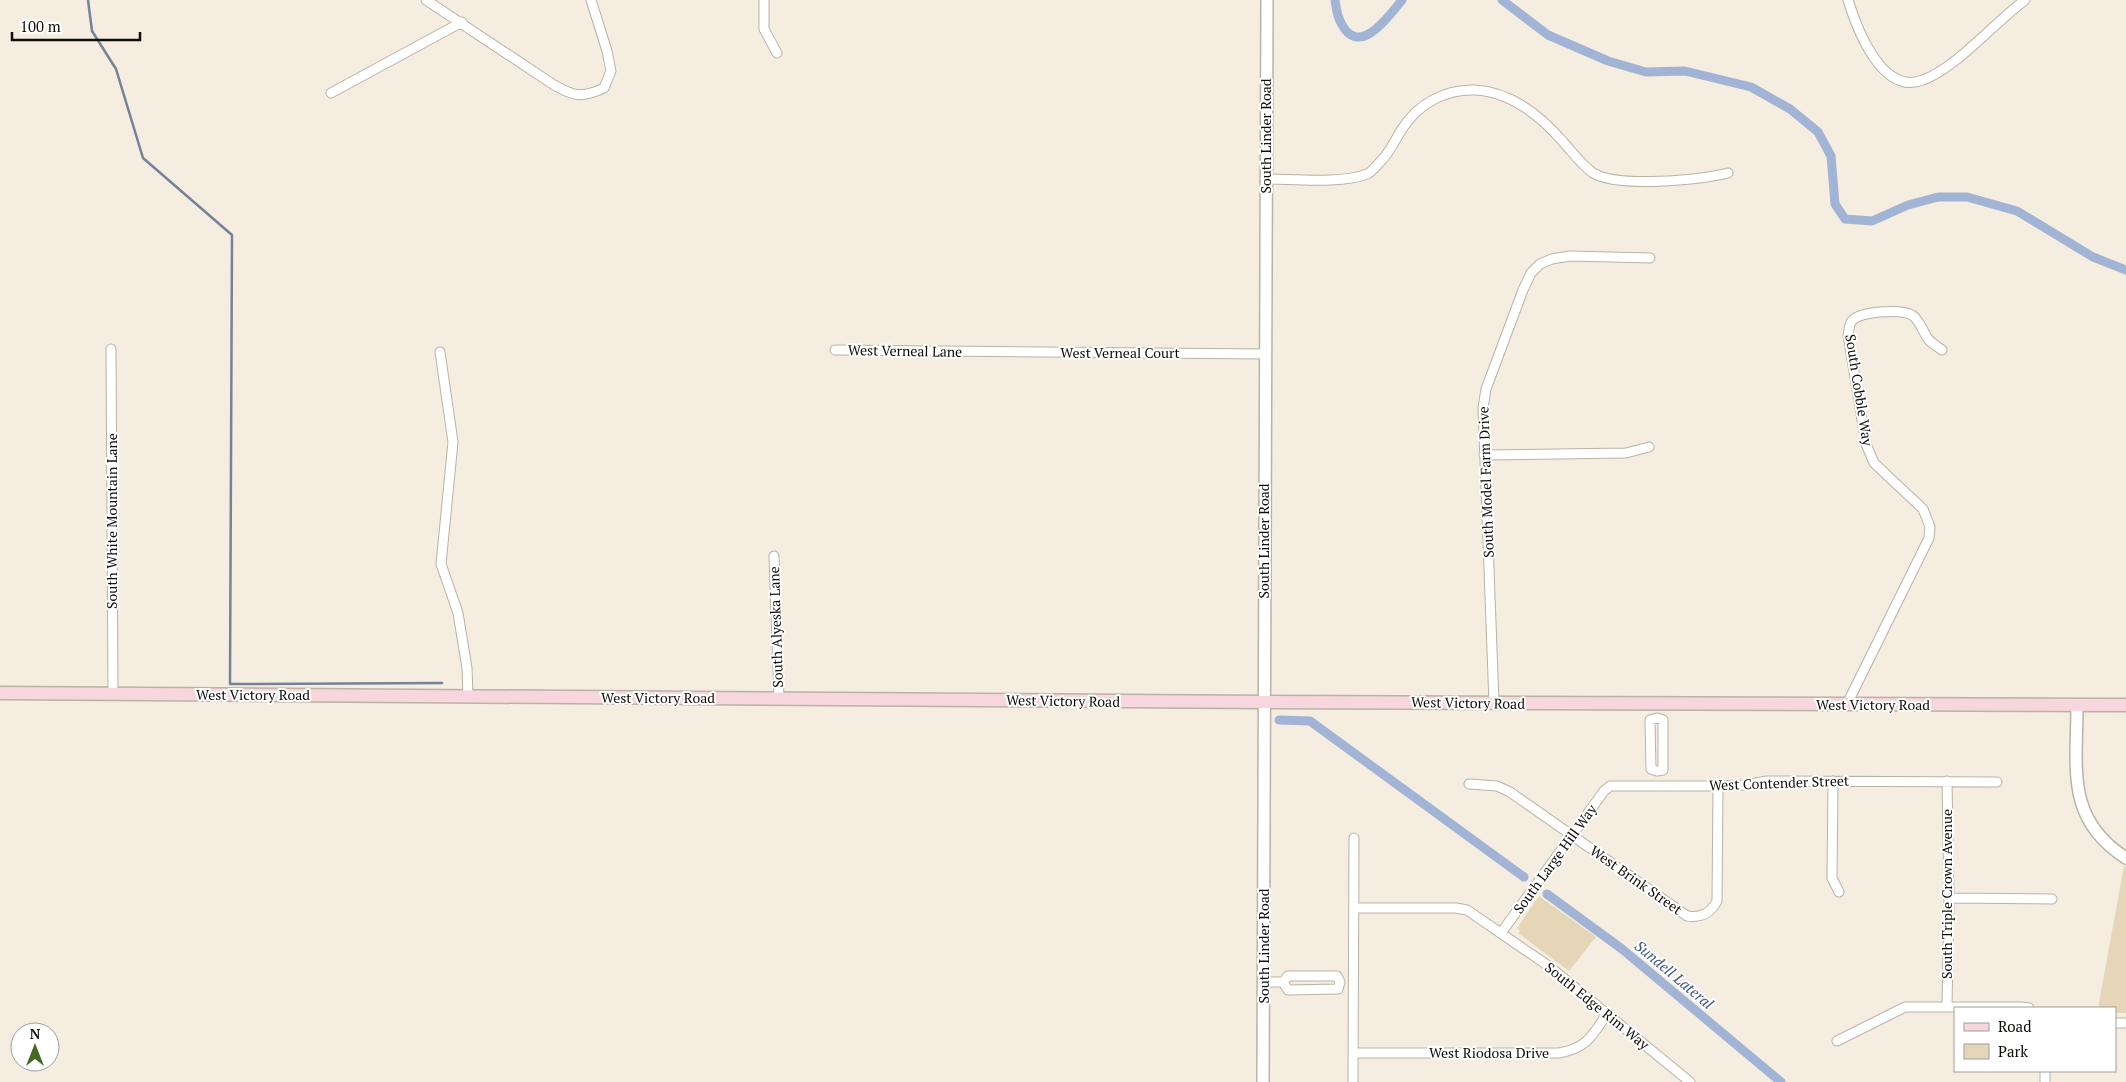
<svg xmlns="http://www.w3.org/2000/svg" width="2126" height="1082" font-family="'PT Serif',serif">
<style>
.green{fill:#e5d6b8}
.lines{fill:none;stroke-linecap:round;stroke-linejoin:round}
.stream{stroke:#758298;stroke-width:2.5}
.canal{stroke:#a1b4d6;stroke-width:9}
.minor-casing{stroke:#b9b3a6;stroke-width:11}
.tertiary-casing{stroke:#b9b3a6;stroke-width:14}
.secondary-casing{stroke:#b9b3a6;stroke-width:15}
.minor{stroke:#fff;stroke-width:9}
.tertiary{stroke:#fff;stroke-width:11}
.secondary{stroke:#f7d6dd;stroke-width:12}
.labels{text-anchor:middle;stroke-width:4;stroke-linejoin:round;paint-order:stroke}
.street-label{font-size:14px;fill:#0f0d08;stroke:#fff}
.water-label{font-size:15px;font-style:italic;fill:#3c5786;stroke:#fff}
</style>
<rect width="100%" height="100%" fill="#f4ede0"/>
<!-- green -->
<path class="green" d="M2124,866L2126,867V1013H2115V1008H2098Z
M1539,896L1596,937L1569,971L1518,933L1520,931L1517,928Z"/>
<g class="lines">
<!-- stream -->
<path class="stream" d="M88,0L92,31L116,69L143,158L232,235L230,684L442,683"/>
<!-- canal -->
<path class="canal" d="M1335,0C1336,7 1337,16 1341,23C1359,59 1389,16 1402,0
M1502,0L1548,35L1608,61L1646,72L1685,71L1751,87L1790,109L1818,132L1831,156L1835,204L1845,219L1872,221L1908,205L1938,197H1967L2017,211L2093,257L2126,270
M1279,720L1310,721L1524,877
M1547,894L1622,949L1781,1082"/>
<defs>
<path id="minor" d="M426,0L554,85C575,97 582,98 604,88L611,71L607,51L591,0
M764,0V29L777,53
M1848,0C1857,29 1882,96 1923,80C1956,68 1995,22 2025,0
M331,93L462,22
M1265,179C1292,179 1343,184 1367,174C1372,172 1377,165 1381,161C1390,152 1395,140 1402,129C1418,104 1445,89 1475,90C1512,92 1541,116 1564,143C1573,153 1582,165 1593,173C1618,188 1699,180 1728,173
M111,349L113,694
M835,350L1264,354
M440,352L453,442L441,564L458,613L467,668L468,696
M1484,455L1626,453L1649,447
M774,556L779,699
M1494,703L1483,408L1486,389L1523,290L1531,273L1540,264L1552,259L1570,256L1650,258
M1847,704L1929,538L1930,527L1923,509L1874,463L1866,444L1848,335C1849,331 1849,324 1852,321C1859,311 1901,309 1912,315C1920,320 1923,333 1929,340C1933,344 1938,347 1942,350
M1657,718L1663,720V770L1657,771L1651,769L1650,720Z
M1833,781L1832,878L1839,892
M1469,784L1497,786L1510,792L1687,916C1701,918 1710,914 1717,901L1718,786
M1949,898L2052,899
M1354,908H1456L1467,910L1550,967L1690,1082
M1501,933L1604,791L1610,786H1718L1744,785L1767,781L1997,782
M1264,982H1283
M1283,982L1288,990L1338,989L1340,982
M1283,982L1288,976H1337L1340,982
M1947,1006L1949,898L1947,781
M2115,1023H2126
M1837,1041L1905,1007H2021L2029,1008
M1353,1053H1559C1587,1048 1592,1036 1607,1014
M1353,1082L1354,838
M2045,1082V1071"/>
<path id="tertiary" d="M2077,705C2077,768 2065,819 2126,858
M1263,1082L1267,0"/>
<path id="secondary" d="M0,693L1264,702L2126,705"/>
</defs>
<!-- minor casing -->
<use href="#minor" class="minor-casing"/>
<!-- tertiary casing -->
<use href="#tertiary" class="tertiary-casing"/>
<!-- secondary casing -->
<use href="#secondary" class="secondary-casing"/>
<!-- minor -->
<use href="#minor" class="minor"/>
<!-- tertiary -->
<use href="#tertiary" class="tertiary"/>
<!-- secondary -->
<use href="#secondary" class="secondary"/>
</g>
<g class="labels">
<!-- street labels -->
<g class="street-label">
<text transform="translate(1266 136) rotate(-90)" y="5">South Linder Road</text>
<text transform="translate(905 351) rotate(1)" y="5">West Verneal Lane</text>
<text x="1120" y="358">West Verneal Court</text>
<text transform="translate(1859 390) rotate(81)" y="5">South Cobble Way</text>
<text transform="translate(1486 482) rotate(-92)" y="5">South Model Farm Drive</text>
<text transform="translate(112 521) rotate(-90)" y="5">South White Mountain Lane</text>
<text transform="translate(1264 541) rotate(-90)" y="5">South Linder Road</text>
<text transform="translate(776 627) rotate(-92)" y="5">South Alyeska Lane</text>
<text x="253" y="700">West Victory Road</text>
<text x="658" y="703">West Victory Road</text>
<text transform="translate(1063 701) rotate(1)" y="5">West Victory Road</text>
<text transform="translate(1468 703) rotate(1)" y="5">West Victory Road</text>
<text x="1873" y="710">West Victory Road</text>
<text transform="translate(1779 783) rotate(-2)" y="5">West Contender Street</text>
<text transform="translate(1555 859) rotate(-54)" y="5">South Large Hill Way</text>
<text transform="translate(1636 880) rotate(35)" y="5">West Brink Street</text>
<text transform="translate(1947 894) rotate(-90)" y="5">South Triple Crown Avenue</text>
<text transform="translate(1264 946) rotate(-90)" y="5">South Linder Road</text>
<text transform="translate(1597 1006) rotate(39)" y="5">South Edge Rim Way</text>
<text x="1489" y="1058">West Riodosa Drive</text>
</g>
<!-- water labels -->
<g class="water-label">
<text transform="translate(1674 975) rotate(40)" y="5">Sundell Lateral</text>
</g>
</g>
<!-- legend -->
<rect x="1954" y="1007" width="162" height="65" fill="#ffffff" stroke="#9f9e9c"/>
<rect x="1964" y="1023" width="25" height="8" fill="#f7d6dd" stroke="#9f9e9c"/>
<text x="1998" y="1032" font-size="15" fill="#0f0d08">Road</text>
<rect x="1964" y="1044" width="25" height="15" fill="#e5d6b8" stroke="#9f9e9c"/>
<text x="1998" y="1057" font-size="15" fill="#0f0d08">Park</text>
<!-- north arrow -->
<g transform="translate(35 1047)"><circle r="24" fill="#ffffff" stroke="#9f9e9c"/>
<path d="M0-4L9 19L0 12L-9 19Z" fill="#456922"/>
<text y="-8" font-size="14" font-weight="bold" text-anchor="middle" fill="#0f0d08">N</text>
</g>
<!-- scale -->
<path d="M12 32v8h128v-8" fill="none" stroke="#0f0d08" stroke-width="2.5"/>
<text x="20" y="32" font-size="15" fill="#0f0d08" stroke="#ffffff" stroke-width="4" paint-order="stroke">100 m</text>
</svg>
